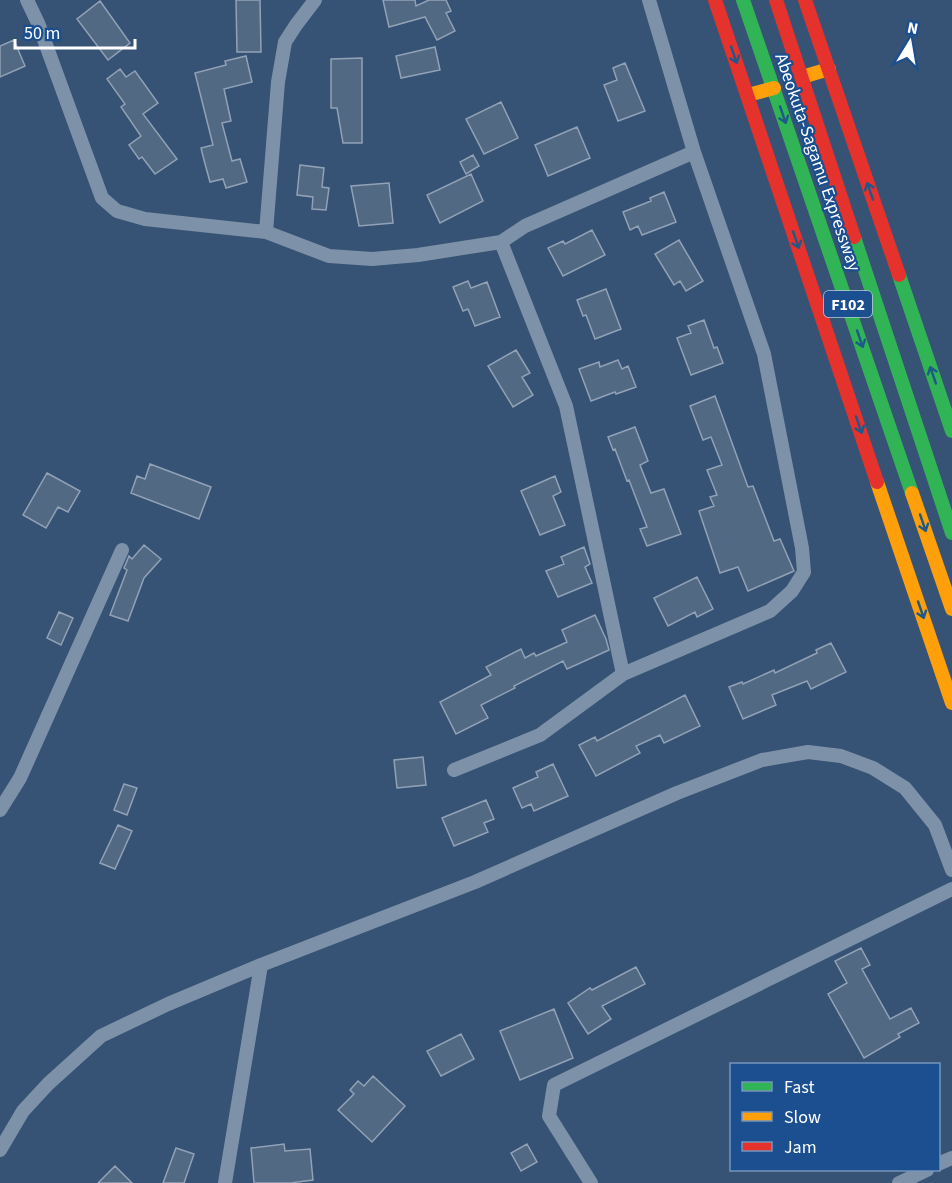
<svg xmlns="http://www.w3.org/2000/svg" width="952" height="1183" font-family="'Source Sans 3',sans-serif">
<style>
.building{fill:#526984;stroke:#92a2b6;stroke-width:1.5}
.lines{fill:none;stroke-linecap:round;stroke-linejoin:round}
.street{stroke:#7d92a8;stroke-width:14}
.fast{stroke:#30b455;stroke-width:14}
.slow{stroke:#ff9f0a;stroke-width:14}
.jam{stroke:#e5322d;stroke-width:14}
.oneway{stroke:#1d5989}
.labels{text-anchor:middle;stroke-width:4.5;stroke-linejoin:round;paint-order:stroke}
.shield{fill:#1b4f8f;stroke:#bbcadd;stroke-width:1.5}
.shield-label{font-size:16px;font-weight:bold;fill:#fff}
.street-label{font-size:18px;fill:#fff;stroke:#1b4f8f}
</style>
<rect width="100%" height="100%" fill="#365274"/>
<!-- building -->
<path class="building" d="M236,0H260L261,52H237Z
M383,0H415L416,6L429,0H446L451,11L446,13L455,31L437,40L425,17L389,27Z
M100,1L130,43L108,60L77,19Z
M14,40L25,66L0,77V46Z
M435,47L440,70L401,78L396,56Z
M246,56L252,82L224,89L231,121L222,123L232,161L240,159L247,182L226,188L223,179L210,182L204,160L201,148L213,145L195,73L226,65L225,61Z
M362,58V143H343L337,108H331V59Z
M625,63L645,111L618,121L604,85L617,80L613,68Z
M120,69L126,77L135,71L158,103L143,114L177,159L155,174L142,157L139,159L129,145L141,136L121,107L125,104L107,79Z
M501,102L518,138L484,154L466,119Z
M577,127L590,158L548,176L535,145Z
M473,155L479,166L466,174L460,162Z
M300,165L324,168L322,187L329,188L326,210L312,209L313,197L297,195Z
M471,174L483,201L440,223L427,195Z
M389,183L393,223L359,226L351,186Z
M664,192L676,222L642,235L638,226L630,230L623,212L651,201L650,198Z
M592,230L605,255L563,276L548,248L563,241L565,244Z
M679,240L703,281L686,291L680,281L674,285L655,254Z
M468,281L471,288L487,282L500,317L475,326L468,309L463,311L453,287Z
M606,289L621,329L595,339L586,315L583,316L577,300Z
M704,320L714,348L717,347L723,363L691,375L677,338L691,333L688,326Z
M516,350L530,373L522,377L533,395L513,407L488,366Z
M618,360L622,369L628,366L636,387L616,394L615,392L591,401L579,369L599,362L600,367Z
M715,396L748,487L753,486L774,541L780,539L794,571L748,591L738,567L720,573L699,511L714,506L710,497L717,495L707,470L722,465L711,437L703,440L690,406Z
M635,427L648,461L640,465L651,493L664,489L681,534L647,546L640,529L647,527L629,480L627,481L615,449L613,450L608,437Z
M150,464L211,487L199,519L131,493L137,476L145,479Z
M47,473L80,491L68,512L58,507L46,528L23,515Z
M555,476L561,492L553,496L565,525L540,535L521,491Z
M144,545L161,559L144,578L128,621L110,615L127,570L124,568L129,556L132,559Z
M584,547L590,564L585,567L592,583L558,597L546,571L564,564L561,557Z
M697,577L713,609L697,617L695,612L668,626L654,598Z
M59,612L73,618L61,645L47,638Z
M595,615L606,639L609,650L567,669L563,661L514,686L515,688L481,705L488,718L456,734L440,702L491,675L486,667L521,649L525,658L534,653L536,656L567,642L562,630Z
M831,643L846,672L811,689L807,681L772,695L776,705L743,719L729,687L742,682L743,684L774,670L775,673L817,653L816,650Z
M685,695L700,726L664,743L660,735L636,746L640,753L596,776L579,745L595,737L597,741Z
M423,757L426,785L397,788L394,760Z
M553,764L568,796L534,811L531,804L522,808L513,788L538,777L536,772Z
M124,784L137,788L127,815L114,810Z
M486,800L494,819L484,823L488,832L454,846L442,818Z
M118,825L132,831L115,869L100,863Z
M861,948L870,965L862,969L890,1019L911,1008L919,1023L898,1034L900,1037L864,1058L828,994L847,983L835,961Z
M636,967L645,984L602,1006L611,1019L588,1034L568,1003L590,988L592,990Z
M554,1009L573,1058L520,1080L500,1031Z
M461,1034L474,1059L441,1076L427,1051Z
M373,1076L405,1106L372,1142L338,1110L354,1094L350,1090L358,1081L364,1086Z
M284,1144L285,1151L310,1149L313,1180L290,1183H254L251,1148Z
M527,1144L537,1162L521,1171L511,1153Z
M176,1148L194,1154L184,1183H163Z
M115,1166L132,1183H98Z"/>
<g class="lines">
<!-- street -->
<path class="street" d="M27,0L38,23L102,198L117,211L145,219L266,232L329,256L372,259L418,255L501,242L525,226L694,152
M266,232L278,82L285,42L296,25L315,0
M501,242L566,406L623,674
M454,770L540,735L623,674L770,611L792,591L804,572L802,548L764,354L694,152L649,0
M0,810L20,778L122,550
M0,1150L23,1111L48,1084L101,1036L168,1004L261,965L475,882L677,793L762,760L808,752L841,756L873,768L905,788L935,825L952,870
M938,1164L952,1158
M225,1183L261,965
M591,1183L549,1116L554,1085L952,889
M899,1183L927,1170"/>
<!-- fast -->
<path class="fast" d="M743,0L912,493
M854,237L952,533
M899,275L952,431"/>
<!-- slow -->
<path class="slow" d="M802,77L829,69
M748,95L774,88
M877,482L952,703
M912,493L952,609"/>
<!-- jam -->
<path class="jam" d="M715,0L877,482
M776,0L854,237
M805,0L899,275"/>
</g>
<!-- one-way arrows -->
<defs><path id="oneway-shaft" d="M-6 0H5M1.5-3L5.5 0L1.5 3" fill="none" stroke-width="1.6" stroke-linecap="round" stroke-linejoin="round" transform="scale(1.5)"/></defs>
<g class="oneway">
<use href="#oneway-shaft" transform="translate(734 55) rotate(71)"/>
<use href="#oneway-shaft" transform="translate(783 115) rotate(71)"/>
<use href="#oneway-shaft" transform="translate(870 191) rotate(-109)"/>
<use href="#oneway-shaft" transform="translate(796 240) rotate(71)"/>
<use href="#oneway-shaft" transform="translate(860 339) rotate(71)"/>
<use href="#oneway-shaft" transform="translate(933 375) rotate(-109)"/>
<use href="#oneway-shaft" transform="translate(859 425) rotate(71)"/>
<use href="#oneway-shaft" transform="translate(923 523) rotate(71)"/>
<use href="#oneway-shaft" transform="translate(921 610) rotate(71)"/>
</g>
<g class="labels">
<!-- shield labels -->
<rect class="shield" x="824" y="291" width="48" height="26" rx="4.5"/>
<g class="shield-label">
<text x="848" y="310">F102</text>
</g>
<!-- street labels -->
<g class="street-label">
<text transform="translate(818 162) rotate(71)" y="6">Abeokuta-Sagamu Expressway</text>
</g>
</g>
<!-- legend -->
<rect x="730" y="1063" width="210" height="108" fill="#1b4f8f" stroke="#7695bc" stroke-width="1.5"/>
<rect x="742" y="1082" width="30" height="9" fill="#30b455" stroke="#7695bc" stroke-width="1.5"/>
<text x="784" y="1093" font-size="18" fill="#ffffff">Fast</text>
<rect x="742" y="1112" width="30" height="9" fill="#ff9f0a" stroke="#7695bc" stroke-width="1.5"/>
<text x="784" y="1123" font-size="18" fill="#ffffff">Slow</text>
<rect x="742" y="1142" width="30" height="9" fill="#e5322d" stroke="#7695bc" stroke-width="1.5"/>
<text x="784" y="1153" font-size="18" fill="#ffffff">Jam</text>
<!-- north arrow -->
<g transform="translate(910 42) rotate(11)" stroke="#1b4f8f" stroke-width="4.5" paint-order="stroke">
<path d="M0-4.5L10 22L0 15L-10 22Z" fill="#ffffff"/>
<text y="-9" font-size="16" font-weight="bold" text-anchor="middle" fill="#ffffff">N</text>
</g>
<!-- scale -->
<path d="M15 39v9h120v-9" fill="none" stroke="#ffffff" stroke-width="3"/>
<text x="24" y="39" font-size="18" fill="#ffffff" stroke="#1b4f8f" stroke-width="4.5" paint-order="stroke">50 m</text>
</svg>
